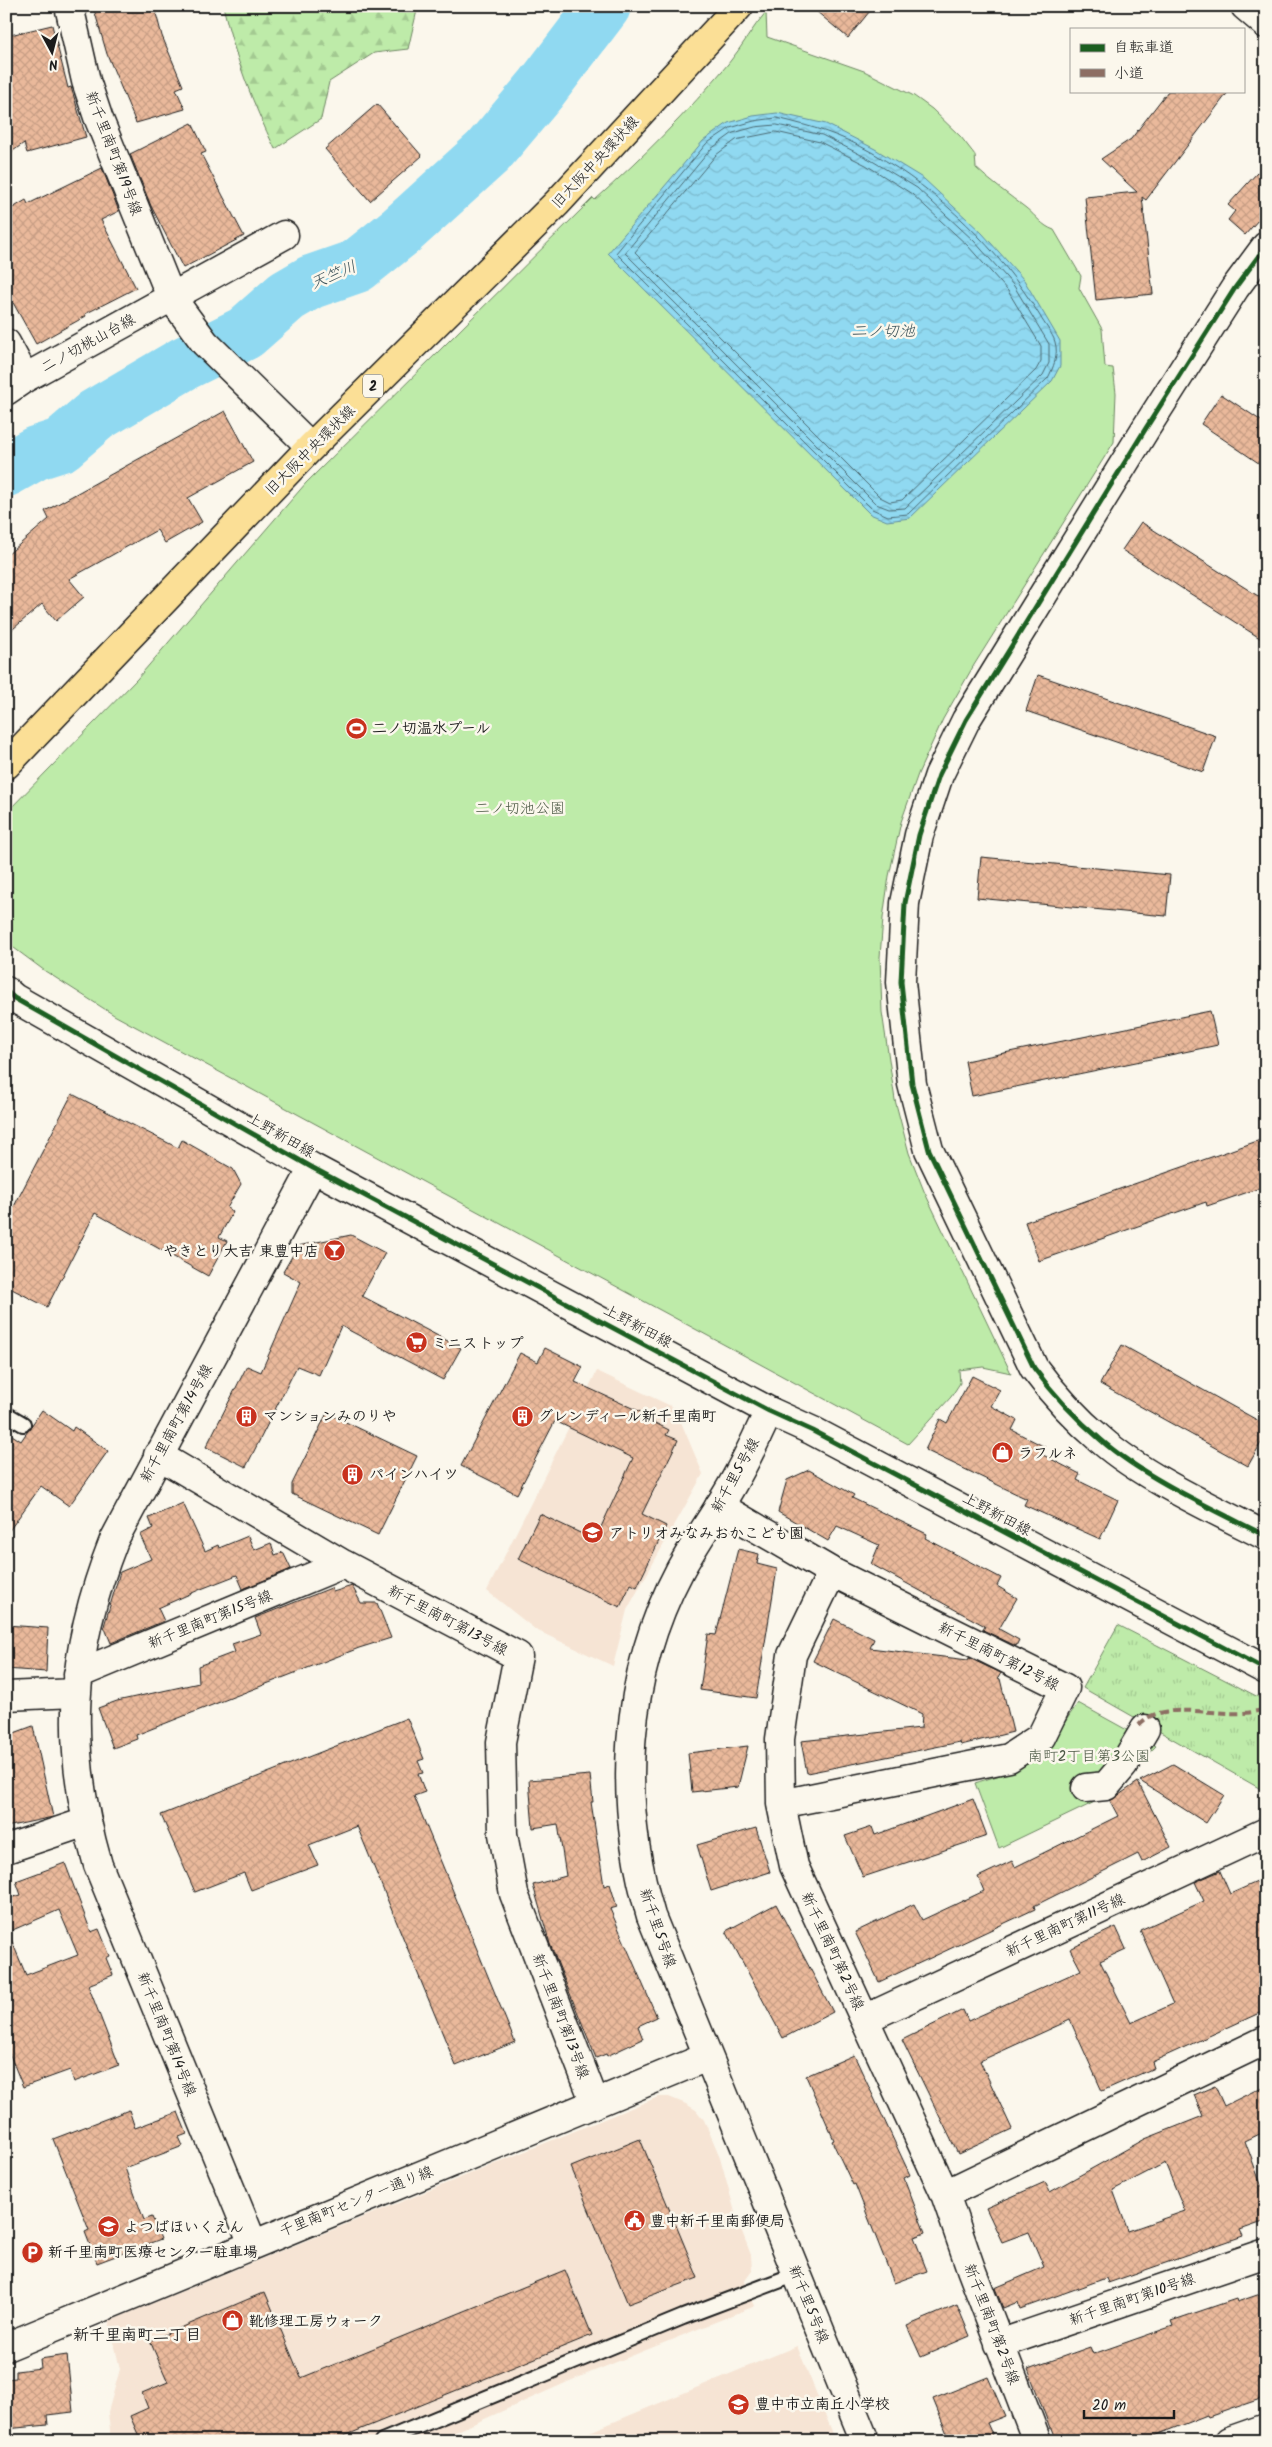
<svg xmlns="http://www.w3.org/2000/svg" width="1272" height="2447" font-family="Kalam,'Klee One',sans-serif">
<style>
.built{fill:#f6e4d4}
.grass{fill:url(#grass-tufts);stroke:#6d8462}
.forest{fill:url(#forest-firs);stroke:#6d8462}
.green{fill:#beeba9;stroke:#6d8462}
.water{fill:url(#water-waves);stroke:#628d9c}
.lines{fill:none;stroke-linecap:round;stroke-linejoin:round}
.shore{stroke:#4a6871;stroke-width:1}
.river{stroke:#90d9f1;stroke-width:54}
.building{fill:url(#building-cross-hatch);stroke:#1c1c1c;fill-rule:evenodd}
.service-casing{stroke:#1c1c1c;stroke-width:18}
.minor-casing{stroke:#1c1c1c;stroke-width:31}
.tertiary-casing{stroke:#1c1c1c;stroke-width:31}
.primary-casing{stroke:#1c1c1c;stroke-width:31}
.service{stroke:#fbf7ec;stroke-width:14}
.minor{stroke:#fbf7ec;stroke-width:28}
.tertiary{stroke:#fbf7ec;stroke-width:28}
.primary{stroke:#fbdf96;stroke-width:28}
.quiet{stroke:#8d6e63;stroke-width:4;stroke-dasharray:8 4;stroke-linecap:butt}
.cycleway-casing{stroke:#fbf7ec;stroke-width:8}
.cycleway{stroke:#1b5e20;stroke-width:5}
.labels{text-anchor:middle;stroke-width:5;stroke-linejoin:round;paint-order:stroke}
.shield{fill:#fbf7ec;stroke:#5f5e5a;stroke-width:1}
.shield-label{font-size:14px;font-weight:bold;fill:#1c1c1c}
.street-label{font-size:15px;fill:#1c1c1c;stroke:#fbf7ec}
.poi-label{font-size:15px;font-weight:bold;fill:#1c1c1c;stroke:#fbf7ec;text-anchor:start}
.park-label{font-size:15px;fill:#4d5a46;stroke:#fbf7ec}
.water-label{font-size:16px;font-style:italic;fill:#3f555c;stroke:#fbf7ec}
.neighbourhood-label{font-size:16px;font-weight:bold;fill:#1c1c1c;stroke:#fbf7ec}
</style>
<defs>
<pattern id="grass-tufts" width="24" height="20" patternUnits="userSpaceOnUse" patternTransform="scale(1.25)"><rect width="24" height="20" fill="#beeba9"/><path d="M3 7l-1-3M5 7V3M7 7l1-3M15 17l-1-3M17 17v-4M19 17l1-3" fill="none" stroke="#a3c991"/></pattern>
<pattern id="forest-firs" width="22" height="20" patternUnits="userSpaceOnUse" patternTransform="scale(1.25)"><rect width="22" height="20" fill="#beeba9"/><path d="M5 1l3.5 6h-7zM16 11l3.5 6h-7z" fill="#a3c991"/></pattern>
<pattern id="water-waves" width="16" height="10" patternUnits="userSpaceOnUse" patternTransform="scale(1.25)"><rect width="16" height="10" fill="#90d9f1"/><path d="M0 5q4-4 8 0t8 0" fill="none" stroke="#7cbace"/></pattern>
<pattern id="building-cross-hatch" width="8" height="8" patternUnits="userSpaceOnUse" patternTransform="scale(1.25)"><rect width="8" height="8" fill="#eab99b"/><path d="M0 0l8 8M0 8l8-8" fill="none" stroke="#c89e85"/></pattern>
</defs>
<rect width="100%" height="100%" fill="#fbf7ec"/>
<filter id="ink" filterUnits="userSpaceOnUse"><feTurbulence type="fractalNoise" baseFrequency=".02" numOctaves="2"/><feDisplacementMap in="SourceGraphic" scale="10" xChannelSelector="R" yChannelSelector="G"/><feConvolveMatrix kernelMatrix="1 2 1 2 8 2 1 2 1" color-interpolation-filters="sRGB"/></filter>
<g filter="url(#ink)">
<!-- built -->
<path class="built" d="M597,1371L675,1408L703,1474L627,1610L613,1666L536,1630L487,1591Z
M658,2097H669L686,2104L696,2110L704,2120L720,2157L736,2216L751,2255L752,2271L744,2282L755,2306L572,2380L435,2441H111L108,2412L120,2369L109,2321Z
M797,2346L836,2441H566L592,2431Z"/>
<!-- grass -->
<path class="grass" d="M1118,1625L1266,1701V1792L1083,1688Z"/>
<!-- forest -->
<path class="forest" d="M223,6H418L408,49L374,53L329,82L321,119L275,149C252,102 235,57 223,6Z"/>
<!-- green -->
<path class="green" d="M766,12L767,37L864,71L914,96L932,109L961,137L975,155L976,168C992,183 1009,195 1026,208C1036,216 1042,226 1054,230L1081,276L1079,288L1102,329L1105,367L1113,368L1116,393L1114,442L974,665L943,719L918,774L901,822L889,876L883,918L880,957L882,1012L895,1100L909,1153L924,1191L1011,1373L983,1367L959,1370L960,1383L951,1397L908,1444L114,1015L45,971L6,942V813L137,679L306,483L593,198L595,200C642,158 688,112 728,64C742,47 752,28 766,12Z
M1078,1703L1156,1746L1103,1798L999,1848L975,1783C999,1775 1030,1768 1047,1748C1058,1734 1067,1718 1078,1703Z"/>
<!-- water -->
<path class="water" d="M777,113L826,124L875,149L924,179L982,233L1024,280L1060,341V366L1052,381L910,518L887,521L870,514L608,253L703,141L728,123L753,116Z"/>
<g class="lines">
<!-- shore -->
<path class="shore" d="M777,118C814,127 839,134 873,153C940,192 1000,250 1040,316C1044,324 1053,334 1055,342C1059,355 1053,368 1048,378L908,514L888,516L872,509L616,253L706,144L730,128L754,121Z
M777,125L822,135L869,159L917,188L974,241L1014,286L1049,344V363L1043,375L905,508L889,509L876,504L625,253L711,149L733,133L755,127Z
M776,132L820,142L866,165L912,194L968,246L1008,291L1041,346V361L1036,370L902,500L890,502L880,497L635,252L716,155L736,140Z"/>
<!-- river -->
<path class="river" d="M6,470L36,453L61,445L96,415L183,364L245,333L287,296L311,282L357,266L402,230L488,152L541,89L604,6"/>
</g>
<!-- building -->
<path class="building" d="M93,6H154L162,36L183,86L176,89L185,109L136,123L107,54Z
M810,6H874L848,38Z
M52,25L68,88L71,87L86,137L27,153L24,143L6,156V36Z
M1168,91H1229L1146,200L1142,197L1153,294L1096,300L1085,197L1137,192L1101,159L1131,139Z
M377,104L422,156L370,201L325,149Z
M192,123L206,152L201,154L244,236L183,268L151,206L130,154Z
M1266,163V211L1245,235L1228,220L1235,211L1228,205Z
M102,168L119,211L101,220L136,288L85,314L86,316L36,344L6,290V212L26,200L28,204Z
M1221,394L1266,424V468L1201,424Z
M225,411L253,462L188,498L202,522L165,543L157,530L69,579L84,597L56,621L42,604L6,635V556L49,519L45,511Z
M1141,522L1266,601V642L1122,550Z
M1038,675L1216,736L1203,772L1026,711Z
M981,857L1170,875L1166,916L977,898Z
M1210,1011L1218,1045L972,1096L965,1061Z
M72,1094L178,1148L182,1140L233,1169L241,1184L227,1208L233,1212L219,1237L227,1241L208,1276L95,1213L47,1307L6,1286V1222Z
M1266,1138V1186L1207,1206L1206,1202L1039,1261L1025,1222Z
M351,1235L385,1253L362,1296L461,1348L443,1380L341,1326L319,1375L297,1366L246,1467L206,1447L247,1366L261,1372L301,1282L283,1272L298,1246Z
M1122,1345L1266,1425V1434L1248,1466L1100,1384Z
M545,1348L583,1367L575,1382L643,1413L641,1416L669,1430L666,1435L678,1440L642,1514L666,1526L637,1587L631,1584L620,1607L518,1559L540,1514L595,1540L633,1458L555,1421L517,1494L461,1466L520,1353L538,1362Z
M972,1376L1000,1390L991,1406L1017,1420L1012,1430L1045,1447L1041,1454L1080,1474L1077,1480L1118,1500L1100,1539L1024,1505L1027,1499L925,1450L940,1419L947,1423Z
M42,1410L72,1431L74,1427L108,1451L69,1506L41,1486L6,1535V1431L21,1441Z
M327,1413L417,1456L378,1535L292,1494V1484Z
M809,1470L854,1495L852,1498L927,1534L925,1538L1001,1578L997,1586L1017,1598L999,1629L1019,1640L1016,1646L983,1630L985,1626L871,1564L879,1545L837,1526L828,1541L778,1512L787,1480Z
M183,1503L205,1551L218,1545L219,1548L248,1536L254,1550L271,1543L275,1555L283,1552L291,1569L243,1589L237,1575L201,1589L158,1608L164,1621L111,1643L104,1626L120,1572L151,1559L140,1535L153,1528L149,1518Z
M738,1549L759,1554L757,1564L777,1569L756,1698L700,1690L708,1634L716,1635Z
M352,1586L361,1603H377L391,1638L359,1648L184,1716L136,1735L137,1739L113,1748L98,1708L117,1701L199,1683L198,1666L235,1652L232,1644L261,1634L255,1618L331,1588L333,1592Z
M834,1619L874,1639L870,1648L968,1660L969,1658L1001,1673L998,1678L1000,1679L1013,1732L961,1745L960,1742L807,1773L801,1741L921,1728L922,1714L813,1661Z
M6,1625L48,1628L46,1672L6,1669Z
M407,1718L424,1759L418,1761L423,1773L418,1774L425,1792L414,1796L515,2042L456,2066L357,1826L309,1845L318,1865L251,1890L244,1873L195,1892L161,1815Z
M33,1726L53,1817L6,1827V1736Z
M748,1746L738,1787L692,1792L688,1753Z
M1173,1764L1224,1795L1206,1823L1140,1781Z
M590,1775L593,1802H591L604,1886L610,1884L617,1907L610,1909L657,2017L638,2026L643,2039L607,2056L606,2054L596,2058L550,1944L533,1885L566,1876L558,1824L533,1828L529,1780Z
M1138,1782L1171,1847L1142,1862L1138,1854L1034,1906L1035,1909L879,1982L855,1932L914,1904L922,1920L984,1891L978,1877L1012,1861L1015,1867L1118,1816L1110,1801Z
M973,1799L987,1836L863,1877L845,1836L872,1827L875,1835Z
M756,1828L770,1872L711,1891L697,1845Z
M65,1863L91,1932L99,1929L110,1956L106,1958L113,1975L88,1985L119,2065L74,2082L70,2070L23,2087L6,2045V1899L21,1895L16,1881ZM59,1910L78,1955L26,1975L8,1932Z
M1220,1871L1230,1894L1266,1878V2010L1152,2062L1154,2068L1102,2091L1070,2020L980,2061L1012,2129L958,2154L902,2040L963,2010L968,2021L1081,1970L1070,1949L1116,1927L1126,1949L1100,1961L1131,2023L1173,2004L1140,1930L1204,1901L1195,1882Z
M776,1904L833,2012L783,2038L726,1931Z
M854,2055L910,2175L904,2178L925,2233L914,2237L927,2271L894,2283L855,2184L853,2185L832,2141L834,2140L806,2076Z
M1266,2085V2131L1245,2141L1266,2198V2221L1240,2230L1243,2236L1108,2283L1106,2278L1020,2309L1018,2302L1003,2308L995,2288L1044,2267L1029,2232L1002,2242L986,2208L1045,2182L1050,2192L1145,2139L1203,2116L1194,2095L1215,2086L1224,2106ZM1165,2163L1185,2211L1128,2231L1113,2190Z
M129,2110L135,2128L178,2112L187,2134L179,2137L183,2146L125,2168L144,2220L152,2217L161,2239L97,2263L85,2232L89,2230L53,2139Z
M640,2139L698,2278L628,2304L571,2167Z
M565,2270L592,2335L332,2441H141L130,2416L148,2408L142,2393L168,2382L150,2341L265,2292L301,2378Z
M1266,2292V2397L1208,2417L1207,2415L1141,2441H1057L1052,2428H1050L1028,2369L1090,2347L1093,2354L1173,2326L1171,2321L1236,2299L1237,2302Z
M957,2305L970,2336L921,2357L907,2326Z
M67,2355L73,2412L47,2415L48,2425L6,2429V2379L16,2378V2371L41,2368L40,2359Z
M988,2377L1005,2416L987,2423L995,2441H950L933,2399Z"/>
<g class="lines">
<defs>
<path id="service" d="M6,1414L23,1424
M382,2441L683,2317L797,2274"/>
<path id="minor" d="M69,6L86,81L98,117L171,297L205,343L311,447
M1266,246L1235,288L1146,428L966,720L939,775L919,835L905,903L901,982L912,1084L929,1150L1034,1368C1054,1395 1075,1418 1101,1440C1143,1477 1215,1510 1266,1536
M6,343L25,378
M6,391L25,378L284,235
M158,1455L343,1564L518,1656L501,1742L503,1834L514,1894L595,2103
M719,1506L832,1572L792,1655L780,1739L781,1804L794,1866L945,2194L971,2269L1037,2441
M78,1674L343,1564
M6,1696L76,1693
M1086,1788L1106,1786L1123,1766L1145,1729
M781,1804L1009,1758L1041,1737L1065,1688L832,1572
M6,1849L86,1822
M865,2019L1266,1832
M945,2194L1266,2040
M999,2344L1266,2253
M1229,2441L1266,2428"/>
<path id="tertiary" d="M1245,6L1266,24
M6,991L14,998L313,1168L769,1411L813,1431L1266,1670
M769,1411C759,1432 749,1455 737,1476C720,1508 698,1537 680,1570C623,1677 617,1801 651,1916L865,2441
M253,2244L98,1865C64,1748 69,1654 114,1540L313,1168
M6,2347L707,2057"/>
<path id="primary" d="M6,765L311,447L557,203L739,6"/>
</defs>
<!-- service casing -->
<use href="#service" class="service-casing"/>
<!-- minor casing -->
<use href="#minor" class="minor-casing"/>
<!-- tertiary casing -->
<use href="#tertiary" class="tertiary-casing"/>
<!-- primary casing -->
<use href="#primary" class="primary-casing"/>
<!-- service -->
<use href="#service" class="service"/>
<!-- minor -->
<use href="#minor" class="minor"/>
<!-- tertiary -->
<use href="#tertiary" class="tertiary"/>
<!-- primary -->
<use href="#primary" class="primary"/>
<!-- quiet -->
<path class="quiet" d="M1139,1725C1164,1695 1232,1724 1266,1708"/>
<defs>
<path id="cycleway" d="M1266,246L1235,288L1146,428L966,720L939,775L919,835L905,903L901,982L912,1084L929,1150L1034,1368C1054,1395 1075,1418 1101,1440C1143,1477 1215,1510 1266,1536
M6,991L14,998L313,1168L769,1411L813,1431L1266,1670"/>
</defs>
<!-- cycleway casing -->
<use href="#cycleway" class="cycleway-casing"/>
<!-- cycleway -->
<use href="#cycleway" class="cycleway"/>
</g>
</g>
<!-- icons -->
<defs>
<symbol id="stadium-disc" viewBox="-11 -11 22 22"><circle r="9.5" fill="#c8321e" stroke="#fbf7ec"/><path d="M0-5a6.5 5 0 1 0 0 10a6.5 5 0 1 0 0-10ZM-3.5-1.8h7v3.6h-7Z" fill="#fff"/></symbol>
<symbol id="bar-disc" viewBox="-11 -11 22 22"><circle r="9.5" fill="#c8321e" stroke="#fbf7ec"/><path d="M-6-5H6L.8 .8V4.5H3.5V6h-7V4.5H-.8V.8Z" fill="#fff"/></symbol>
<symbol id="supermarket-disc" viewBox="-11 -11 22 22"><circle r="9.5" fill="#c8321e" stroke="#fbf7ec"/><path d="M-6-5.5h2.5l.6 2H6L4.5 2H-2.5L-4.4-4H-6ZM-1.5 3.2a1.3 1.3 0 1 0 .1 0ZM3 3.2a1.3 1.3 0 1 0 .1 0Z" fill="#fff"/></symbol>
<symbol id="building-disc" viewBox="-11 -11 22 22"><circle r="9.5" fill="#c8321e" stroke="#fbf7ec"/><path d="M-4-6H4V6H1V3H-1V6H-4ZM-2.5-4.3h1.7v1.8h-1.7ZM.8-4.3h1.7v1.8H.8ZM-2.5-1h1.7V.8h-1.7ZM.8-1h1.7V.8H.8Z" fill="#fff"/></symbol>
<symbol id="shop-disc" viewBox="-11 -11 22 22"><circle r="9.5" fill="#c8321e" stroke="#fbf7ec"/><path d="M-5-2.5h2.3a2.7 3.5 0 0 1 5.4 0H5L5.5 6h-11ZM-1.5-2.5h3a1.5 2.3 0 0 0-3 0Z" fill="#fff"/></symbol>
<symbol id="school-disc" viewBox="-11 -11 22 22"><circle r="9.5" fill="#c8321e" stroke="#fbf7ec"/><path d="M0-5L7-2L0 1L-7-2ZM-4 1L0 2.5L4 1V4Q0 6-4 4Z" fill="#fff"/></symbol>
<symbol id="civic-disc" viewBox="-11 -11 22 22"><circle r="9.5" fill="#c8321e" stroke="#fbf7ec"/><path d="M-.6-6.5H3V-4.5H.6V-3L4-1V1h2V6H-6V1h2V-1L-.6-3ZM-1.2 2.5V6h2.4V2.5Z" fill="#fff"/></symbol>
<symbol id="parking-disc" viewBox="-11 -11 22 22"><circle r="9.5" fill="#c8321e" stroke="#fbf7ec"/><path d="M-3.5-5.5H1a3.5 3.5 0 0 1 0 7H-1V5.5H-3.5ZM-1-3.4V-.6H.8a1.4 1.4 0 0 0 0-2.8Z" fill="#fff"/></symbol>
</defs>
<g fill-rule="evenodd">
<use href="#stadium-disc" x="344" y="716" width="25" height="25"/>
<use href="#bar-disc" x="322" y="1238" width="25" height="25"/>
<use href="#supermarket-disc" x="404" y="1330" width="25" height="25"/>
<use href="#building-disc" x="234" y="1404" width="25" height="25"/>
<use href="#building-disc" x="510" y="1404" width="25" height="25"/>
<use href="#shop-disc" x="990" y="1440" width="25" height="25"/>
<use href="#building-disc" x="340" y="1462" width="25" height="25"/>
<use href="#school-disc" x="580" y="1520" width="25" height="25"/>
<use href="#civic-disc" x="622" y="2208" width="25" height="25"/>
<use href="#school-disc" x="96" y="2214" width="25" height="25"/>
<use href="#parking-disc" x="20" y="2240" width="25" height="25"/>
<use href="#shop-disc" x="220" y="2308" width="25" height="25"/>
<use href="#school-disc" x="726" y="2392" width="25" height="25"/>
</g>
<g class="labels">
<!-- shield labels -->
<rect class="shield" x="363" y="374.5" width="20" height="23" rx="4"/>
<g class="shield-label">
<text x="373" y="391">2</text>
</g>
<!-- street labels -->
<g class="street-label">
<text transform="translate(114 153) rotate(69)" y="5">新千里南町第19号線</text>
<text transform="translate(595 162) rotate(-47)" y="5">旧大阪中央環状線</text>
<text transform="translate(88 343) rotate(-29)" y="5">二ノ切桃山台線</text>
<text transform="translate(310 450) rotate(-45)" y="5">旧大阪中央環状線</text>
<text transform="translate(281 1135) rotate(30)" y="5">上野新田線</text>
<text transform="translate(638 1326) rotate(28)" y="5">上野新田線</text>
<text transform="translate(176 1423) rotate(-61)" y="5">新千里南町第14号線</text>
<text transform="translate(735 1475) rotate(-61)" y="5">新千里5号線</text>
<text transform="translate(997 1514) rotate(28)" y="5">上野新田線</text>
<text transform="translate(210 1619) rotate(-22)" y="5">新千里南町第15号線</text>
<text transform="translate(448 1620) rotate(28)" y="5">新千里南町第13号線</text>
<text transform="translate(999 1656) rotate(27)" y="5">新千里南町第12号線</text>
<text transform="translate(1065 1925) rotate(-25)" y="5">新千里南町第11号線</text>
<text transform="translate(658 1928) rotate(71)" y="5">新千里5号線</text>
<text transform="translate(833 1951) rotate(65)" y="5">新千里南町第2号線</text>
<text transform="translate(561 2016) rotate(69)" y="5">新千里南町第13号線</text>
<text transform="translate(167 2034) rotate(68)" y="5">新千里南町第14号線</text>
<text transform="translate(356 2201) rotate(-22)" y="5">千里南町センター通り線</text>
<text transform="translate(1132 2299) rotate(-19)" y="5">新千里南町第10号線</text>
<text transform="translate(809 2304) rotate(68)" y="5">新千里5号線</text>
<text transform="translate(992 2324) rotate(69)" y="5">新千里南町第2号線</text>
</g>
<!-- poi labels -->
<g class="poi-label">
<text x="372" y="733">二ノ切温水プール</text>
<text x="319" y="1256" text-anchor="end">やきとり大吉 東豊中店</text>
<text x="432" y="1348">ミニストップ</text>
<text x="263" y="1421">マンションみのりや</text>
<text x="538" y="1421">グレンディール新千里南町</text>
<text x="1018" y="1458">ラフルネ</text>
<text x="369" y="1479">パインハイツ</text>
<text x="609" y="1538">アトリオみなみおかこども園</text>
<text x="650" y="2226">豊中新千里南郵便局</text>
<text x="124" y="2232">よつばほいくえん</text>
<text x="48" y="2257">新千里南町医療センター駐車場</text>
<text x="249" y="2326">靴修理工房ウォーク</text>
<text x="755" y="2409">豊中市立南丘小学校</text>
</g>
<!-- park labels -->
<g class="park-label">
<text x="520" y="813">二ノ切池公園</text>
<text x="1089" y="1761">南町2丁目第3公園</text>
</g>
<!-- water labels -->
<g class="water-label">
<text transform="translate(333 274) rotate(-23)" y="6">天竺川</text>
<text x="883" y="336">二ノ切池</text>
</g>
<!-- neighbourhood labels -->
<g class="neighbourhood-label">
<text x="137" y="2340">新千里南町二丁目</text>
</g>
</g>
<!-- margin -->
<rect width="1272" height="2447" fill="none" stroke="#fbf7ec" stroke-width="25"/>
<rect x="12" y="12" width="1247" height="2422" fill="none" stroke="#1c1c1c" stroke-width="2" filter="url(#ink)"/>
<!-- legend -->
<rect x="1070" y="28" width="175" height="65" fill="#fbf7ec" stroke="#a29f99"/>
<rect x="1080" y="44" width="25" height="8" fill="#1b5e20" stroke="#a29f99"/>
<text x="1114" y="52" font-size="15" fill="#1c1c1c">自転車道</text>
<rect x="1080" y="69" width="25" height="8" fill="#8d6e63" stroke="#a29f99"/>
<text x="1114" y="78" font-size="15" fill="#1c1c1c">小道</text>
<!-- north arrow -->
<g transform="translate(52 52) rotate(173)" stroke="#fbf7ec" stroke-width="4" paint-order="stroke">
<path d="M0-4L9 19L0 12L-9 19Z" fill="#1c1c1c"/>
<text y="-8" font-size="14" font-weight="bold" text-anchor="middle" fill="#1c1c1c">N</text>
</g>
<!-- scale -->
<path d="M1084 2410v8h90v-8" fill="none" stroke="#1c1c1c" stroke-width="2.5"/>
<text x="1092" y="2410" font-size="15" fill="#1c1c1c" stroke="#fbf7ec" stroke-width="4" paint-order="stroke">20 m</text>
</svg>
